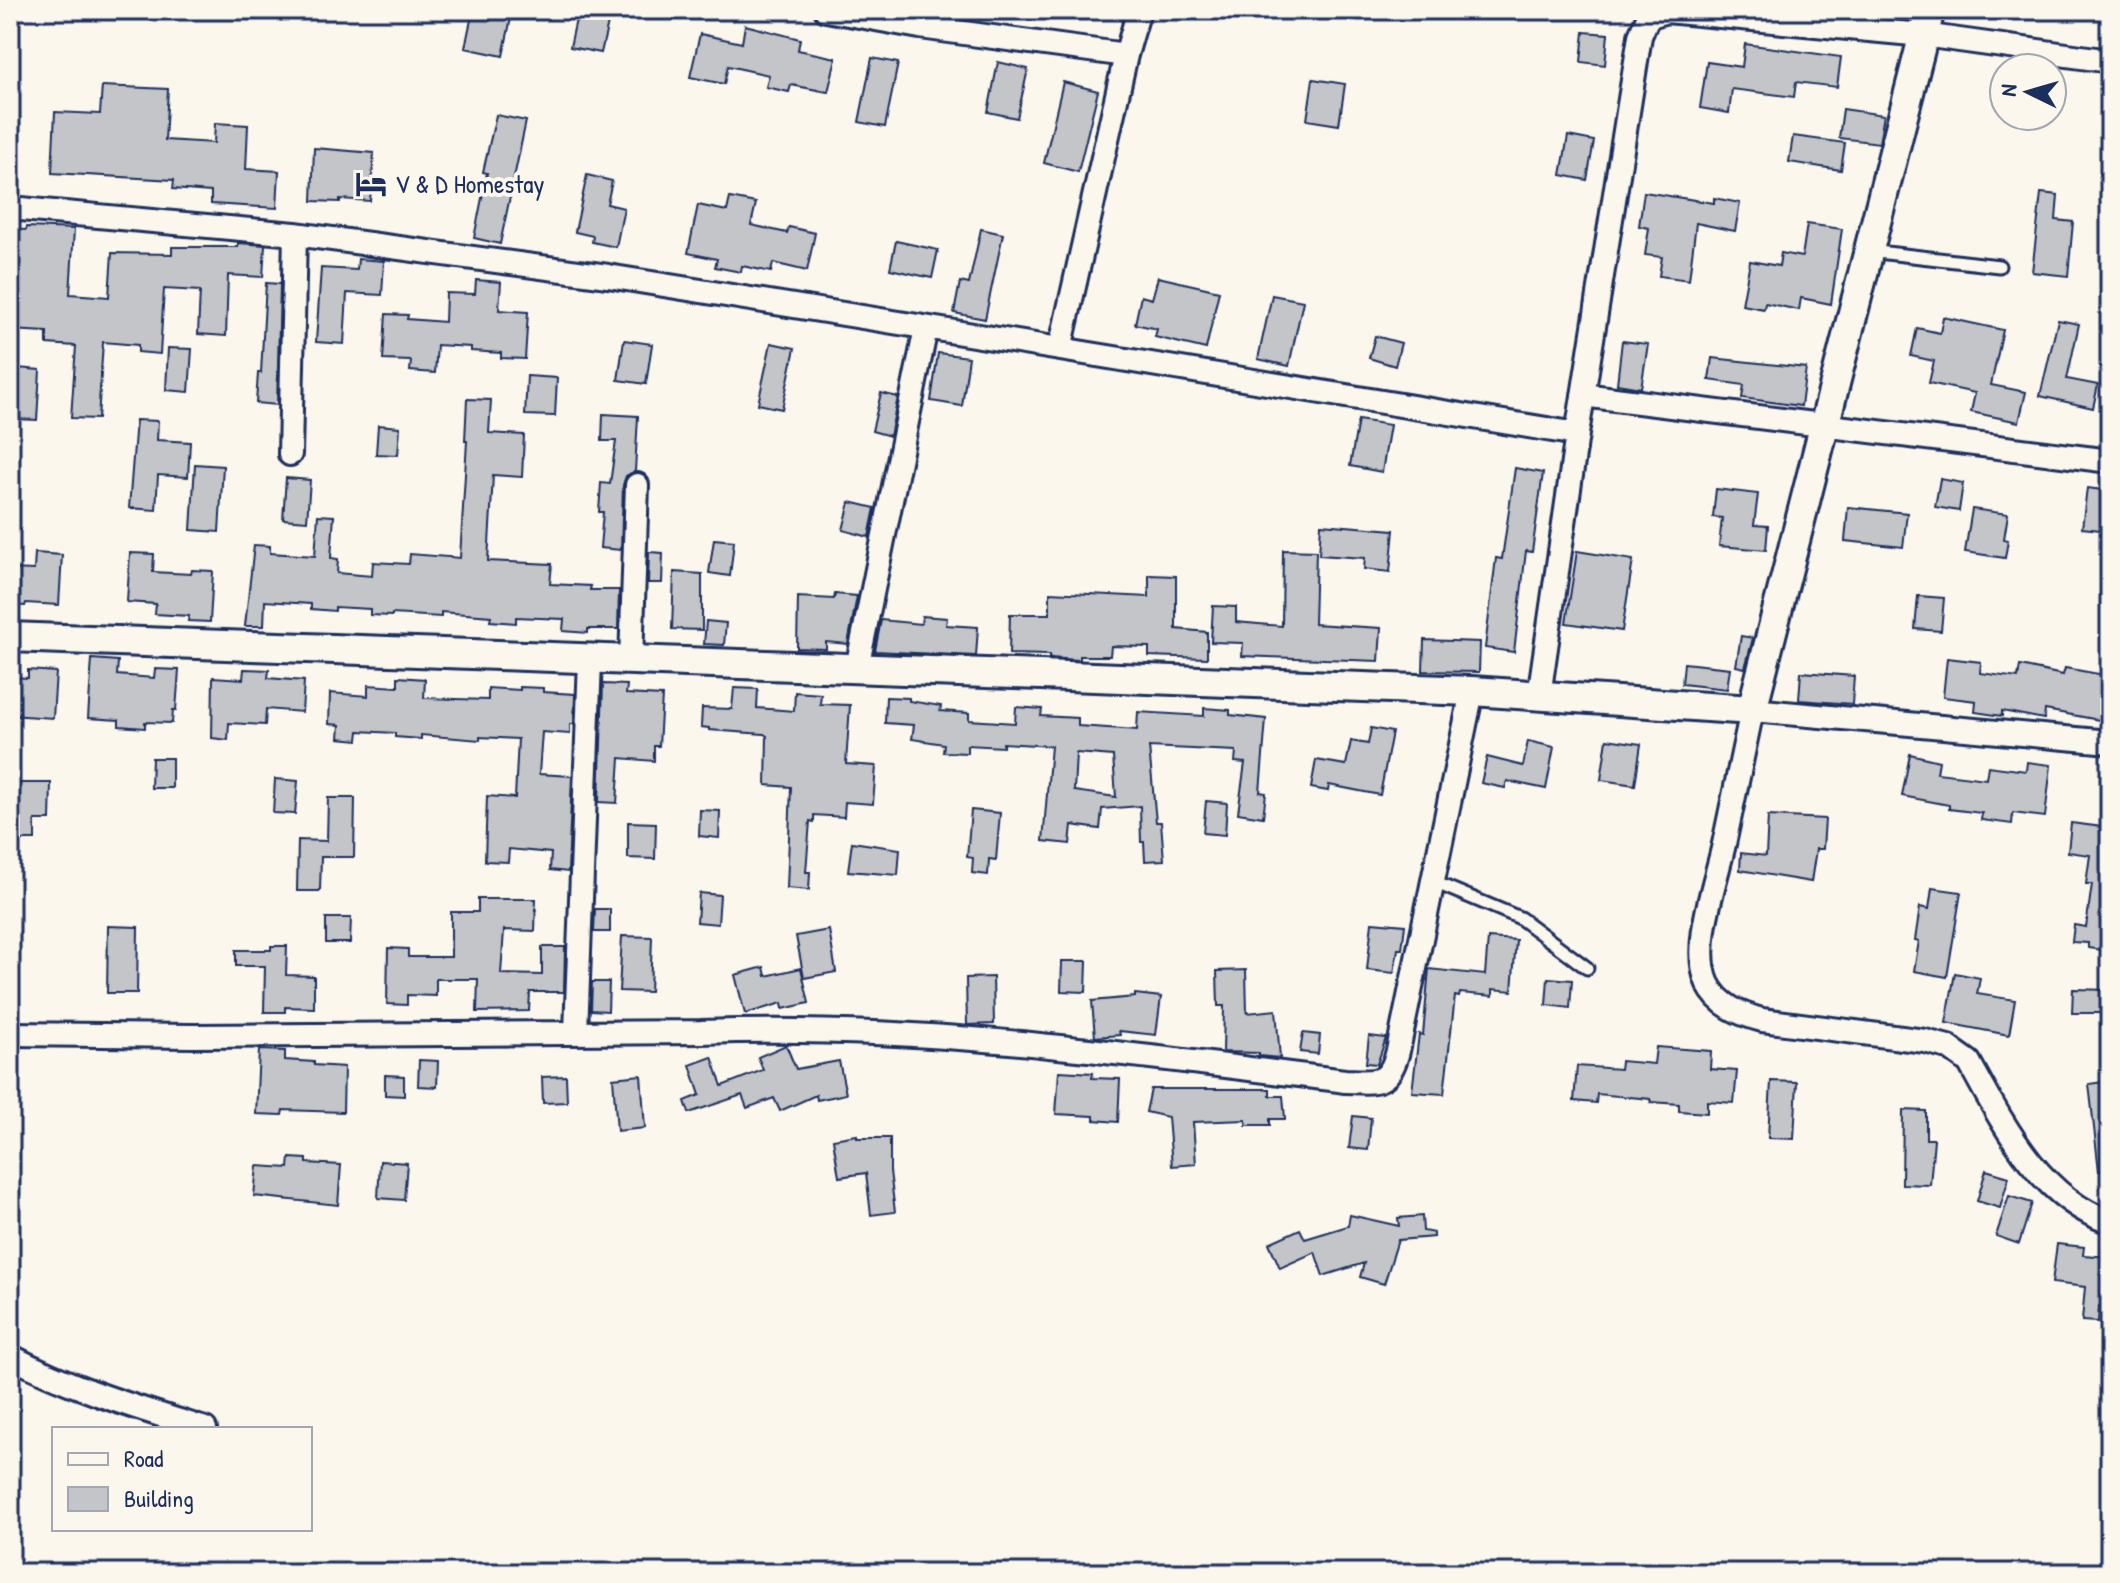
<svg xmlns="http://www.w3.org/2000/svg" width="2120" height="1583" font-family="'Patrick Hand',sans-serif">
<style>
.building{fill:#c3c5c9;stroke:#1b2f5e;stroke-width:2;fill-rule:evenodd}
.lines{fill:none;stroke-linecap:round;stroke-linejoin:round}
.service-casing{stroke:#1b2f5e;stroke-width:17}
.minor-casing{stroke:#1b2f5e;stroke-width:28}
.tertiary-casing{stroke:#1b2f5e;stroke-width:34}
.service{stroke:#fbf7ec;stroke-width:11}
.minor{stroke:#fbf7ec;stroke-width:22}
.tertiary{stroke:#fbf7ec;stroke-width:28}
.labels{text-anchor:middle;stroke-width:8;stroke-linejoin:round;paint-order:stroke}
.poi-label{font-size:26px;fill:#1b2f5e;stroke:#fbf7ec;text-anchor:start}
</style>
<rect width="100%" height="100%" fill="#fbf7ec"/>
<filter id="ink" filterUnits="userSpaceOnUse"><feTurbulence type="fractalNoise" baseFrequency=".0125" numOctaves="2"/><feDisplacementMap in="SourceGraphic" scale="16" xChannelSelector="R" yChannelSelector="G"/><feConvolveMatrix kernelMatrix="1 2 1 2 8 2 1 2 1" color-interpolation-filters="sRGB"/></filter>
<g filter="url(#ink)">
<!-- building -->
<path class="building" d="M473,10L512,13L503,56L465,48Z
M578,10H611L601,53L570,47Z
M745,25L800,39L798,50L836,58L828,92L791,85L789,92L766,87L769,75L728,66L724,84L690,77L700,34L742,43Z
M1584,32L1608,34L1605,65L1581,62Z
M1745,44L1841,57L1837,87L1796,82L1794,97L1732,89L1729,113L1700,108L1707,62L1742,67Z
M872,58L898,63L885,127L859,122Z
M998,62L1028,69L1017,118L988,112Z
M1313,79L1345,84L1339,125L1307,120Z
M1063,82L1098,91L1078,172L1044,163Z
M102,86L168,89L165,140L214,143L215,123L248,125L246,169L279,171L277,208L211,204V192L173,189L174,180L52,173L55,112L100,114Z
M1843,109L1884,115L1879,143L1839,138Z
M496,115L526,121L500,244L474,238L487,173L483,172Z
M1568,136L1594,141L1587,180L1561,175Z
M1793,136L1845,143L1841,170L1789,162Z
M314,148L374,153L370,201L340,199V202L312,201Z
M587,175L612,181L607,204L624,208L616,247L592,242L593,236L575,232Z
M1644,192L1714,203V198L1740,203L1735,231L1696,223L1689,280L1659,276L1662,257L1645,255L1649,228L1639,226Z
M2041,193L2058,195L2056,220L2073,222L2068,276L2032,272Z
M730,198L756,203L751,225L787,233L789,227L815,233L807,271L773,263L771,272L742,266L741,272L715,267L717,259L688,253L698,205L727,211Z
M1807,224L1842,229L1831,304L1801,298L1799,310L1765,303L1764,309L1742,305L1750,261L1779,266L1781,253L1802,257Z
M27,227L74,229L70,294L109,297L112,253L172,254V247H238V243L265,245L263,277L228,275L226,336L198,334L200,291L164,289L160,354L138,352V345L103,342L98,419L71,418L76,346L47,344V332L10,330V229L26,230Z
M981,229L1003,234L985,319L954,313L960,282L969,284Z
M896,241L938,250L932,278L890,269Z
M358,259L384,261L382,295L347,293L344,344L316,342L321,268L357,270Z
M1158,277L1219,291L1206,349L1155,337L1157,329L1135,324L1141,296L1152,299Z
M476,280L501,282L499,310L528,312L525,359L501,358V353L471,351V347L437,345L435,373L410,371L411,361L383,360L386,314L408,315L407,319L445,322L446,293L475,294Z
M266,283L280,284L277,405L256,403L258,373H261Z
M1272,295L1303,301L1289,366L1258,359Z
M1943,317L2003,330L1991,385L2026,392L2019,422L1971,412L1975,393L1929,383L1934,361L1911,356L1917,328L1940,333Z
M2058,320L2079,324L2067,379L2098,385L2093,408L2040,396Z
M1375,336L1401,343L1395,366L1369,358Z
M624,340L652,344L646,384L618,380Z
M1622,341L1648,344L1641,388L1617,384Z
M771,343L795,348L782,409L758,404Z
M168,348L192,349L189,392L166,390Z
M938,353L969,357L962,406L931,401Z
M1712,358L1806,368L1801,406L1742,398L1744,385L1709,380Z
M17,368L40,370L37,420L14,419Z
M527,376L557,378L555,416L525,415Z
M881,393L898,397L890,436L872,431Z
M467,399L491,400L489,433L524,435L522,477L493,475L488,561L552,564L550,584L591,586L590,590H619L618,629H588V633L563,631L564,619L516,617V623L490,621L491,616L441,612V617L392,614V616L370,615V609L335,607V611L311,609V604L265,601L264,626H245L254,545L270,546V553L315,556L318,515L334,516L331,558L338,559L337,573L372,576L373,562L409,564L410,554L460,558L467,441H465Z
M603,414L638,416L635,471L626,476L623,485L621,550L600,548L603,512H599L601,483L610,484L616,441H602Z
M136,420L158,421L157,440L190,442L188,477L158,475L156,510L129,508Z
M1358,420L1390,425L1382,472L1350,466Z
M378,425L400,427L398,455L376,454Z
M195,464L223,466L219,532L191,530Z
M1515,468L1543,473L1532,552L1526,551L1514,652L1485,648L1496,558L1502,559Z
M286,478L310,480L307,521L283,519Z
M1940,479L1963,483L1959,511L1935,507Z
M2087,488L2110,491V531L2082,528Z
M1716,489L1758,494L1754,525L1768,526L1766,550L1719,546L1722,518L1713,517Z
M850,502L875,508L869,537L843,530Z
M1848,507L1907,513L1903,547L1845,541Z
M1972,509L2008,514L2004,539L2008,540L2005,558L1965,552Z
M1321,524L1394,530L1390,572L1364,569L1365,558L1319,555Z
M714,539L734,541L730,576L709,573Z
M1283,550L1316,551L1314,624L1381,628L1379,661L1242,656L1243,643L1211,642L1213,606L1236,607V622L1282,626Z
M1577,551L1633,560L1622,631L1566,623Z
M649,552L663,553L662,583H648Z
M35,553L62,555L59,605L26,603L25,606L10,605V569L34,570Z
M130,553L154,554L153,572L191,574L192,570L213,571L210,622L188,621L189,616L155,614L156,604L127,602Z
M674,572L702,574V630L672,629Z
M1149,575L1176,576V629L1207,632V658L1149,656V647L1111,646L1110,656H1080V660L1049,658V655L1009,654L1010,614H1050V592L1149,597Z
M835,594L857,596L848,644L826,642V649L797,648L798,597L834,599Z
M1918,596L1944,598L1941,631L1915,629Z
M922,616L947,618L946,625L978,627L976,656L875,651L881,620L921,624Z
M706,621L726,623L724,645L704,644Z
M1741,636L1753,638L1745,668L1736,666Z
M1424,640L1480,642L1479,672L1423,671Z
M1947,658L1981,662L1980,673L2018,678L2020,666L2063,675L2065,668L2110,676V722L2045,710L2044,719L2002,711V716L1975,712L1976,701L1943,697Z
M92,659L118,661L117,675L154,678L155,669L179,670L176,710H173L172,723L145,722V728L119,726V720L88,718Z
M1684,663L1730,668L1727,689L1682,684Z
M244,669L269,670L268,678L304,681L302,712L266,709L265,725L229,723L228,740L212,738L213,677L243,679Z
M28,670L56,672L53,718L10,715V677L28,678Z
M1801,672L1854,676L1852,704L1799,700Z
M398,677L425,679L424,698L488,700V688L520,690V687L543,688V692L575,694L574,724H570V734L542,732L539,774L572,776L568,872L550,870L551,853L509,849L508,862L485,861L487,796L515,798L518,739L480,737V740L421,735V739L395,737V733L359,731L358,740L339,738L340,725L329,724L330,693L368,696V685L398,687Z
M603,684L627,685L626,694L662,696L659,746H654V761L620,758L617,803L599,802Z
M734,688L758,689L757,708L794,711L795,692L821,694L820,704L850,705L846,764L876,766L873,804L845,802L844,817L814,815V822L810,821L806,872H810L809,890L787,888L791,787L766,785L767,736L764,734L709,730V728L701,727L702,708L732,709Z
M886,697L909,698V701L941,706L940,711L969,713V720L1015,723L1016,707L1042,709L1041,716L1078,718V726L1137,730L1138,712L1204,716V708L1230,710V715L1266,719L1260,792L1266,793L1263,817L1238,813L1245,763L1235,762L1236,751L1149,747L1156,822H1161L1164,860L1145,861L1144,842H1141L1140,806L1102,809L1100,829L1072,825L1070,844L1043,841L1051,746L1003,743V747L967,745V753L943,752L944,744L912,739L914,725L885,723ZM1076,753L1113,756L1116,797L1074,791Z
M1371,728L1392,732L1380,795L1329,785L1328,791L1311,788L1316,760L1346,765L1351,741L1368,744Z
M1607,739L1641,744L1635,785L1601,780Z
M1528,741L1554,747L1546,789L1507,781L1505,788L1481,783L1487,757L1523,766Z
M1910,754L1939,761L1937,773L1986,779L1988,766L2026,771L2027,762L2051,765L2045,817L2013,813L2012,824L1981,820L1982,813L1949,809V805L1902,796Z
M152,758H172V788H151Z
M275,779L298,781L295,814L273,813Z
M10,783H51L50,820H35V840H10Z
M328,798H355L354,857H321L320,891H297L298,840L327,841Z
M1206,801L1227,803L1225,835L1203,833Z
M700,810L720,811L719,838L699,836Z
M971,810L1000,813L996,860L989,859L988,875L972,873L973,858L967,857Z
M1768,816L1825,819L1823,849H1816L1811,882L1740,870L1741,853L1766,856Z
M628,822L656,823L655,859L628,858Z
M2071,823L2110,828V951L2088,948V943L2072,942L2074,925L2086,927L2092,884H2086L2090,855L2068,852Z
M852,842L900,849L898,875L848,871Z
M1932,888L1961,892L1947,977L1914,971L1919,941L1915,940L1920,907L1929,909Z
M699,893L720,895L718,924L697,922Z
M478,899H536L535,931L504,930L501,974L542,975V947H565L564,992H530L529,1011L477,1012L478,979H436V996L407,995V1005L387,1004L388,948L408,949V957H451V912H478Z
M595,909H610V932H594Z
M326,918H351L350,943H326Z
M1372,922L1405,925L1402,949H1398L1394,973L1367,970Z
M108,926L138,927L137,993H107Z
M829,930L836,972L804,978L796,936Z
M622,936L652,937L650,992L619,991Z
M1488,938L1516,940L1512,991L1493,989V996L1460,993L1459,997L1455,996L1444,1094L1412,1092L1419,1034L1423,1035L1429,969L1485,975Z
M271,946H287L286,975L314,976V1008L285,1007V1012H264L265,966H236V950H271Z
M1062,961H1087L1086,992L1061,991Z
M764,967L766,976L801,968L809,1003L783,1009L782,1003L745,1014L735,975Z
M1246,970L1247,1013L1276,1010L1280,1058L1259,1056V1053L1223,1052L1224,1006H1218L1217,971Z
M1955,973L1980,978L1977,994L2015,1000L2009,1035L1946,1023Z
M993,977L994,1024L967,1025L966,978Z
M1548,978L1572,980L1570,1008L1546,1005Z
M592,982H609L608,1011L591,1010Z
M2073,989L2110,990V1013H2072Z
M1135,994L1161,997L1156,1035L1119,1031L1120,1035L1095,1037L1092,1001L1135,997Z
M1303,1033L1320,1035L1318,1054L1300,1052Z
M1369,1036L1386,1038L1377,1064L1366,1063Z
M786,1045L796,1069L839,1061L846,1094L817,1100L816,1095L780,1111L774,1098L747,1108L742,1095L689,1113L685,1101L700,1095L690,1065L712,1057L722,1086L763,1070L758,1057Z
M1656,1047L1711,1051L1710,1069L1737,1071L1734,1103L1707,1101V1113L1679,1111V1104L1651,1102V1099L1597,1094L1596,1103L1574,1101L1577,1066L1620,1069L1621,1061L1654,1064Z
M259,1050L285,1051V1060L314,1062V1065L344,1067L343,1112L283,1110L282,1115L256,1114Z
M419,1060L438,1061L437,1087L418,1086Z
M1059,1071L1093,1073L1092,1078L1120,1079L1118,1122L1094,1120V1116L1056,1114Z
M385,1075L404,1076V1096L385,1095Z
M641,1075L645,1128L617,1131L613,1078Z
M566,1076L567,1102L543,1103L542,1077Z
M1771,1081L1797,1082L1794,1139L1768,1138Z
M2110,1081V1170L2099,1171L2089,1084Z
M1151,1089H1270V1096H1283L1285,1119H1270V1125H1246V1120L1193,1122L1196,1164L1172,1166L1168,1117L1146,1112Z
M1903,1110L1926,1111V1139H1934L1930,1185L1902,1184Z
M1353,1116L1371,1118L1368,1150L1349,1148Z
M857,1135V1138H890V1171L895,1212L871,1215L866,1173L839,1177L833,1139Z
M290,1158L307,1159V1163L341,1165L338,1205L254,1196L257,1166L289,1168Z
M380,1161L407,1163L404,1200L378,1198Z
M1986,1170L2009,1177L2000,1208L1977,1201Z
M2009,1196L2032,1203L2019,1244L1996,1236Z
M1350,1215L1399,1226L1398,1218L1422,1216L1423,1231L1434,1233V1237L1398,1240L1384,1284L1360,1277L1364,1263L1323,1276L1315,1252L1280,1268L1269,1243L1300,1229L1305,1239L1348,1226Z
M2057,1244L2084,1247L2083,1255L2110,1257V1307L2099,1306L2098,1322L2082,1321L2085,1287L2052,1283Z"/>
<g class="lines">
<defs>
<path id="service" d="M1869,251L1999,266
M1434,882L1520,918L1587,968"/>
<path id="minor" d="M826,10L920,27L1126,55
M10,208L295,234L608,276L1060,349L1126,55L1139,10
M1060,349L1577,434
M1583,395L2110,461
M290,454L295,234
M631,661L637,485
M857,668L926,328
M1539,696L1577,434L1640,36L1648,17L1666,11L1923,35L2110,61
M2110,742L1752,710C1743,755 1733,799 1724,844C1716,882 1691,947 1708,984C1719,1006 1740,1014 1762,1020L1925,1041L1948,1047L1969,1062C2002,1122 2039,1198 2110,1222
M576,1032L590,660
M10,1034L193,1036L701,1032C918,1024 1130,1054 1345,1081C1377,1082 1389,1086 1398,1051L1472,691
M10,1356C73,1389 138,1408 205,1429"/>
<path id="tertiary" d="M10,637L1472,691L1752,710L1930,10"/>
</defs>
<!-- service casing -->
<use href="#service" class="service-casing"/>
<!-- minor casing -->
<use href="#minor" class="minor-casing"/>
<!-- tertiary casing -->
<use href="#tertiary" class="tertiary-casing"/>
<!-- service -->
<use href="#service" class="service"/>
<!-- minor -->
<use href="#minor" class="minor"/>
<!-- tertiary -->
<use href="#tertiary" class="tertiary"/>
</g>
</g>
<!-- icons -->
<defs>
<symbol id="hotel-bare" viewBox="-9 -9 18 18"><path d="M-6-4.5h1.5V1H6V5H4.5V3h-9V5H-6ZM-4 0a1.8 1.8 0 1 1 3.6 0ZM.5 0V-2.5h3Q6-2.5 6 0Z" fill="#1b2f5e" stroke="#fbf7ec" stroke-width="2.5" paint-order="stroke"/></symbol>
</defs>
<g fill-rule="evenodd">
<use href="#hotel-bare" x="349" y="162" width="44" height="44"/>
</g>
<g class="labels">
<!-- poi labels -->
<g class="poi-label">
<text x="395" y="193">V &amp; D Homestay</text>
</g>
</g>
<!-- margin -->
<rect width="2120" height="1583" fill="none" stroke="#fbf7ec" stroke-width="40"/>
<rect x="20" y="20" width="2080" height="1543" fill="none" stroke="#1b2f5e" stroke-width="3" filter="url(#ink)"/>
<!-- legend -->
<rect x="52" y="1427" width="260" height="104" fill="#fbf7ec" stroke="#a1a7b3" stroke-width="2"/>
<rect x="68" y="1453" width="40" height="12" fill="#fbf7ec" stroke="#a1a7b3" stroke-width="2"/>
<text x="124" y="1467" font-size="24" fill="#1b2f5e">Road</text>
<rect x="68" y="1487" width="40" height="24" fill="#c3c5c9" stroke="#a1a7b3" stroke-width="2"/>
<text x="124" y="1507" font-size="24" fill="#1b2f5e">Building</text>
<!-- north arrow -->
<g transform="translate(2028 92) rotate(275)"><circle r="38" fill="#fbf7ec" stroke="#a1a7b3" stroke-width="2"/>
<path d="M0-6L14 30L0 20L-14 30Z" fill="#1b2f5e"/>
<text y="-12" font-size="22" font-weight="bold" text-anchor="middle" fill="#1b2f5e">N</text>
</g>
</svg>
